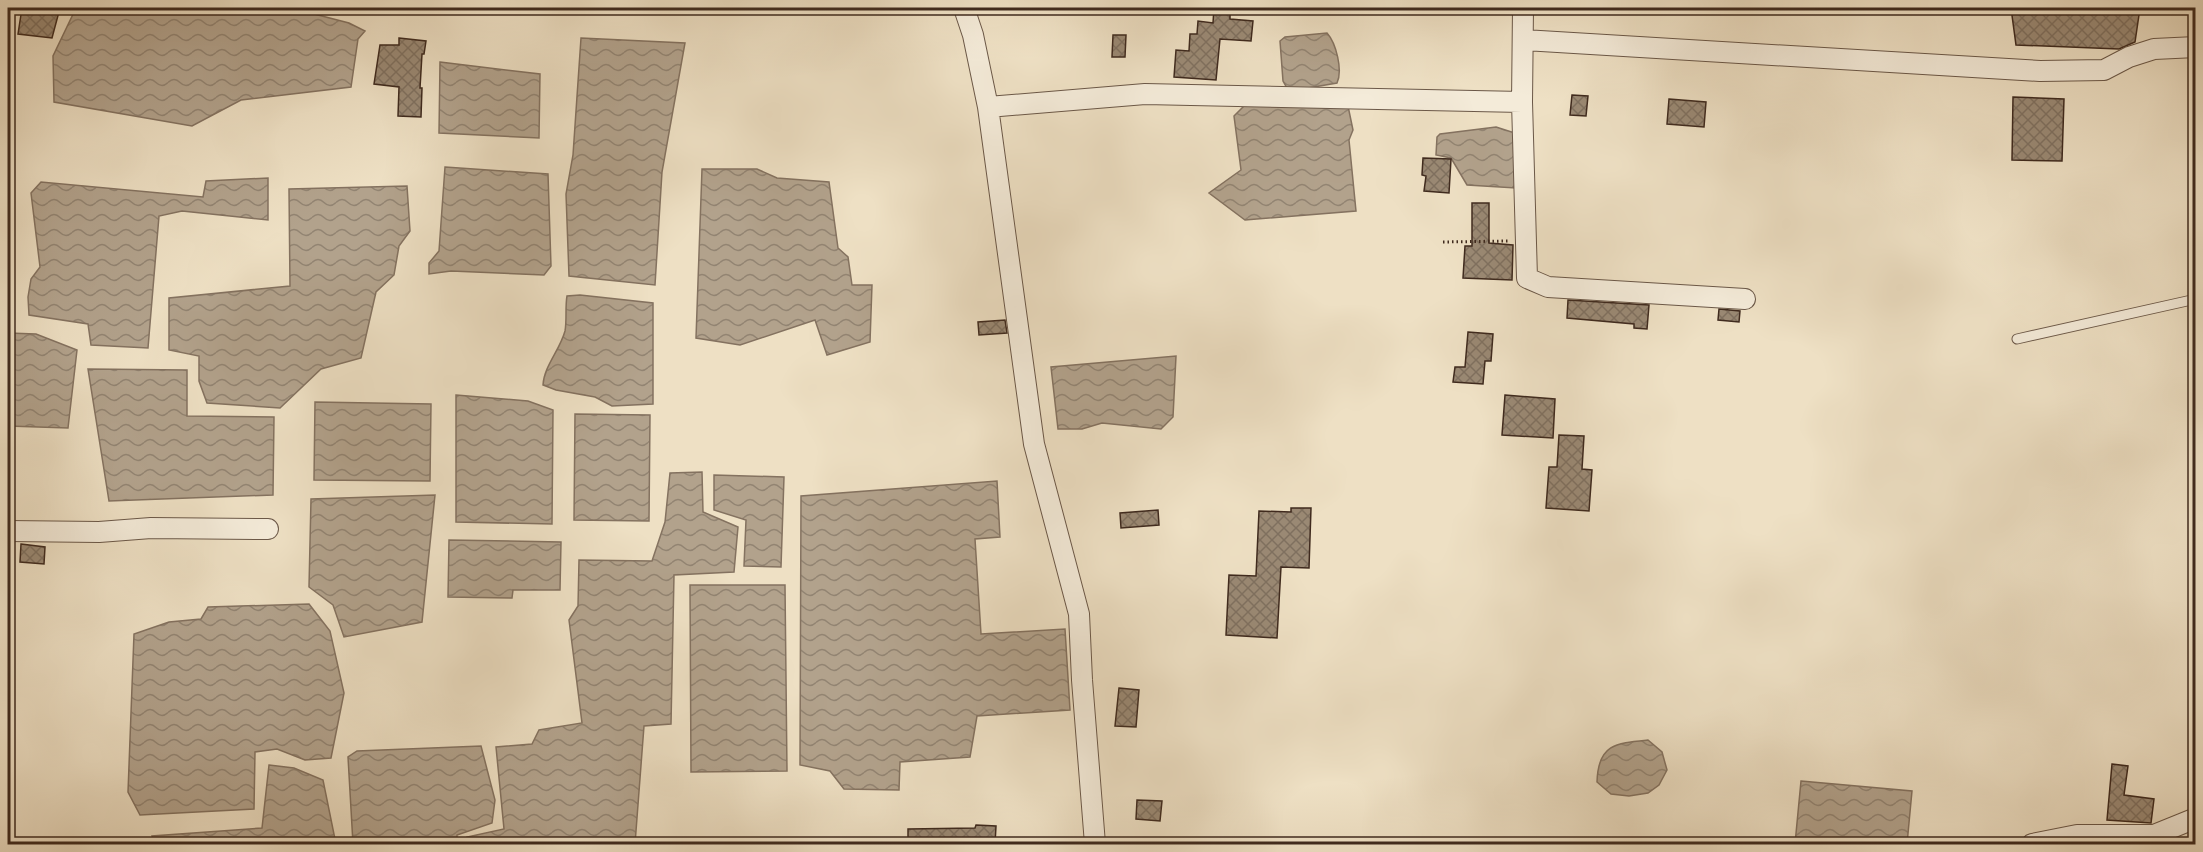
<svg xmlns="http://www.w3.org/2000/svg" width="2203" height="852" font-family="'Libre Bodoni',serif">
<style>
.water{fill:url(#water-waves);stroke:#847260;stroke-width:1.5}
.building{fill:url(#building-cross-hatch);stroke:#3f2a1e;stroke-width:1.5}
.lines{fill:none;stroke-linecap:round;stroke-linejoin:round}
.lane-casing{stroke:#6b5848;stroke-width:11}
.street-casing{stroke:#6b5848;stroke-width:22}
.path{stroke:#3f2a1e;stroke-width:3;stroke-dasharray:1.5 3;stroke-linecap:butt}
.lane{stroke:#f4ebd9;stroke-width:9}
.street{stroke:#f4ebd9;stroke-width:20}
</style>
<defs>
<pattern id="water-waves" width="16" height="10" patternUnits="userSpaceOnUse" patternTransform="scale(1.5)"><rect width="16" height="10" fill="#b2a28c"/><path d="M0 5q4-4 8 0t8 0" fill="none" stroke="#928472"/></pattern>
<pattern id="building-cross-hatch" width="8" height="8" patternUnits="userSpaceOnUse" patternTransform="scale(1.5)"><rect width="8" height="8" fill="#9a8974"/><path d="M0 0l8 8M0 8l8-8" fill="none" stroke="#7f705f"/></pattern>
</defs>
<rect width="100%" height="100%" fill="#eee0c4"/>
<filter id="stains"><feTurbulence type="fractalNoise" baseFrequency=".00333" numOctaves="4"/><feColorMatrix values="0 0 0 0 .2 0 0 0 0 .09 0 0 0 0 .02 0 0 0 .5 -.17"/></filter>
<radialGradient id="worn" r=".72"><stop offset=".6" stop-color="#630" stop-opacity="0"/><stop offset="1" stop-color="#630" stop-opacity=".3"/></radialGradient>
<!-- water -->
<path class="water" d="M76,8H291L349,23L365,31L358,39L351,87L241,100L192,126L54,102L53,56Z
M1327,33C1336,43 1343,70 1337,83L1302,89L1287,88L1283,81L1280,41L1285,37Z
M581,38L685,43L662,172L655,285L569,276L566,194L573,155Z
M440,62L540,74L539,138L439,133Z
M1247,103L1348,106L1353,130L1349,140L1356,211L1245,220L1209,193L1241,170L1234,116Z
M1496,127L1518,134L1516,188L1467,185L1451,158L1436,155L1437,137L1440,134Z
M445,167L548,174L551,266L544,275L451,271L429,274V263L439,251Z
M702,169H757L777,178L829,182L838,248L848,257L852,285H872L870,342L827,355L815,320L740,345L696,338Z
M268,178V220L182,211L159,216L148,348L91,345L88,324L29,315L28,297L31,279L40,267L31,193L41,182L203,197L206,181Z
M407,186L410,231L399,246L394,275L376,292L361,358L321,369L280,408L207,403L199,381V356L169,350V298L290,286L289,189Z
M580,295L653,303V404L612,406L595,397L556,390L543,385C544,366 560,350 565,331C567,320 565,307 567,296Z
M8,333L36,334L77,350L68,428L8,426Z
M1176,356L1173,417L1161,429L1102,423L1082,429H1058L1051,367Z
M88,369L187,370V416L274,417L273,495L109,501Z
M456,395L528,401L553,410L552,524L456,522Z
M315,402L431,404L430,481L314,480Z
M575,414L650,415L649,521L574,520Z
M702,472L703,512L738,527L734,572L674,575L671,724L644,726L635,844H468L467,837L504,829L496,747L532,744L539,730L582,723L569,620L578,606L579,560L652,561L665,522L670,473Z
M714,475L784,477L781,567L744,566L746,520L714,510Z
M997,481L1000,537L975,539L981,634L1065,629L1070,710L977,716L970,757L900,762L899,790L844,789L830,771L800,765L801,496Z
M435,495L422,622L344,637L333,605L309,587L311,499Z
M449,540L561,542L560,590H513L512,598L448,597Z
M690,585H785L787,771L691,772Z
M309,604L330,631L344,693L331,758L305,760L277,749L255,752L254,809L140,815L128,792L134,634L169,622L201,619L208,607Z
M1648,740L1662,752L1667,770L1659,785L1648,793L1629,796L1611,794L1597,782C1598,744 1616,743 1648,740Z
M481,746L495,800L492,823L457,835V844H353L348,757L357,751Z
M269,765L294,768L323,780L336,844H154L152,836L262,828Z
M1801,781L1912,791L1907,844H1795Z
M765,838L814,840V844H765Z"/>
<!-- building -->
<path class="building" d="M22,8H60L52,38L18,34Z
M1214,8H1230V19L1253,21L1251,41L1220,39L1216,80L1174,77L1176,50L1189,51L1190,34H1197L1198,21L1213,23Z
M2011,8H2140L2135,42L2119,49L2016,45Z
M1113,35H1126L1125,57H1112Z
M399,38L426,41L424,54H422L420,88H422L421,117L398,116L399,87L374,84L380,45H399Z
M1572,95L1588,96L1586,116L1570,115Z
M2013,97L2064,99L2062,161L2012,160Z
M1669,99L1706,102L1704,127L1667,124Z
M1423,158L1451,159L1449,193L1424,191L1426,176L1422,175Z
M1472,203H1489V243L1513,245L1512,280L1463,278L1465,246H1472Z
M1568,300L1649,305L1647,329L1634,328V324L1567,318Z
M1719,309L1740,311L1739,322L1718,320Z
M1005,320L1007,333L979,335L978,322Z
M1468,332L1493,334L1491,361H1485L1483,384L1453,382L1455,367H1465Z
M1505,395L1555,399L1553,438L1502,435Z
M1559,435L1584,436L1582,469L1592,470L1589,511L1546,508L1549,467H1557Z
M1291,508H1311L1309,568L1281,567L1277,638L1226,635L1229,575L1256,576L1259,511L1291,512Z
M1158,510L1159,525L1121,528L1120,513Z
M21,544L45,547L44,564L20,562Z
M1119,688L1139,690L1136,727L1115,726Z
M2112,764L2128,766L2124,795L2154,799L2151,823L2107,820Z
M1137,800L1162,801L1160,821L1136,819Z
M976,825L996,826L995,844H908V829L975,828Z"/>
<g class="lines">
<defs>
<path id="lane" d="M2017,339L2196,299"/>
<path id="street" d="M964,8L973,35L988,107L1034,444L1079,614L1082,680L1095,844
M1523,40L2040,71L2104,70L2129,57L2154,49L2196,47
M1522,102L1523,8
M988,107L1145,94L1522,102L1527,278L1548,287L1745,299
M8,531L99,532L151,528L268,529
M2032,844L2077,835H2154L2196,818"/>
</defs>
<!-- lane casing -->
<use href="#lane" class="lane-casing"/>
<!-- street casing -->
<use href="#street" class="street-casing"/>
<!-- path -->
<path class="path" d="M1443,242L1509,241"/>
<!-- lane -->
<use href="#lane" class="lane"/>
<!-- street -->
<use href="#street" class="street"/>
</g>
<!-- margin -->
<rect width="2203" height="852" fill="none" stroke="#eee0c4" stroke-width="30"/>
<rect x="9" y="9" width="2185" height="834" fill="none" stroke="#3f2a1e" stroke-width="3"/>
<rect x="15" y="15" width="2173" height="822" fill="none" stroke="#3f2a1e" stroke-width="1.5"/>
<rect width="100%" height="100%" filter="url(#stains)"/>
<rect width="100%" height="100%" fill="url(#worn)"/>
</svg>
